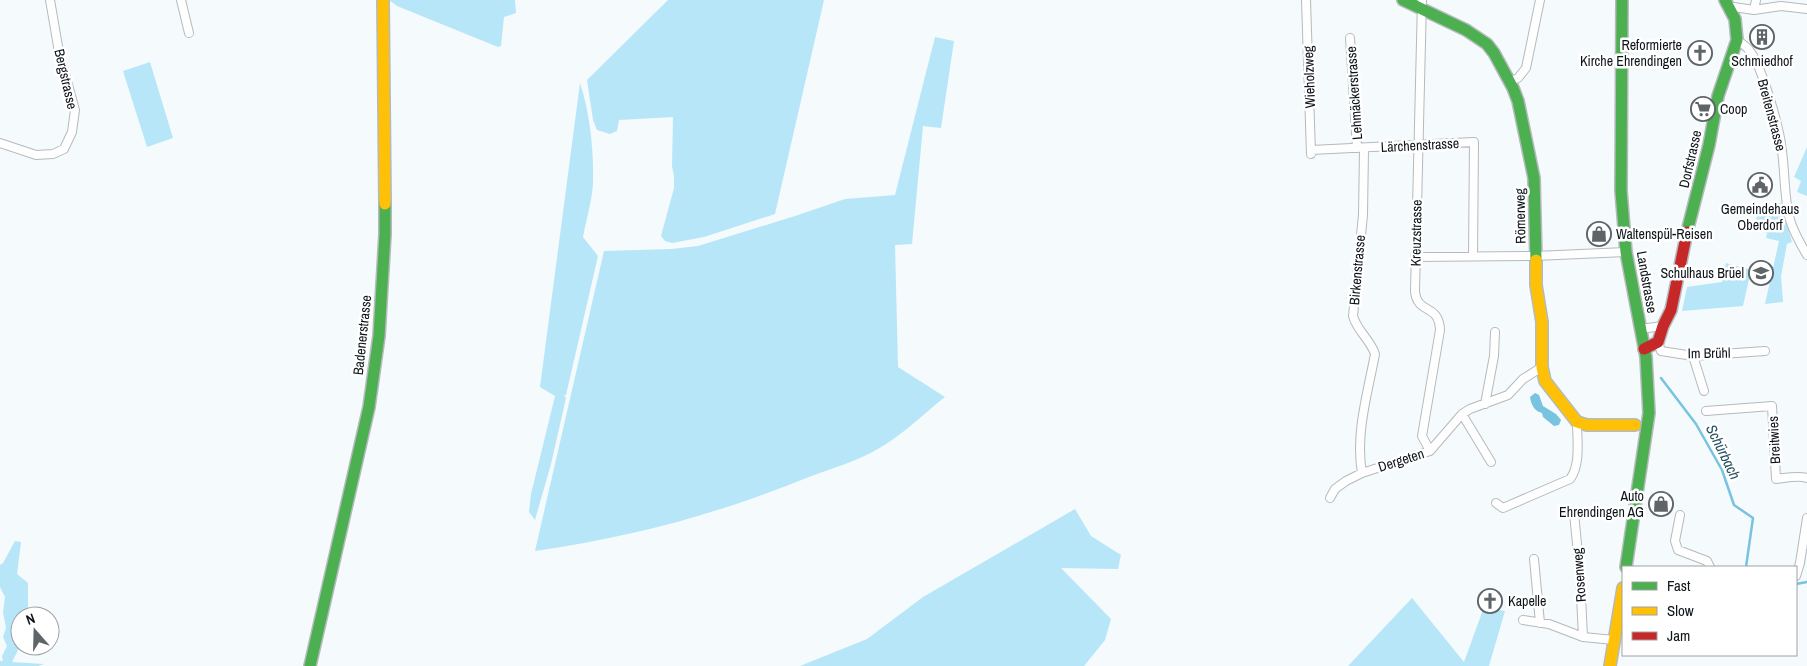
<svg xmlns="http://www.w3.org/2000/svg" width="1807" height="666" font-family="'Archivo Narrow',sans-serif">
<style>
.green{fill:#b7e6f9}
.water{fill:#78c3df}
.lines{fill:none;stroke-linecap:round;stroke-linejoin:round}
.stream{stroke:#78c3df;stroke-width:2.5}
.street-casing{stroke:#b4babd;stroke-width:10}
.fast-casing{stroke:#b4babd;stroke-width:14}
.slow-casing{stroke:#b4babd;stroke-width:14}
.jam-casing{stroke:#b4babd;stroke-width:14}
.street{stroke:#fefeff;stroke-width:8}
.fast{stroke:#4caf50;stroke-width:11}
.slow{stroke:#ffc107;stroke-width:11}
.jam{stroke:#c62828;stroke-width:11}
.labels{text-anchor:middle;stroke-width:5;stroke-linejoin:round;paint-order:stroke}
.poi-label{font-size:14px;fill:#0d1418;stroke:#fff;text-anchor:end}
.street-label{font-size:14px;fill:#0d1418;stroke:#fff}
.water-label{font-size:15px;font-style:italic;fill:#255162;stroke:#fff}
</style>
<rect width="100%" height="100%" fill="#f5fafc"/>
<!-- green -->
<path class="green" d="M389,0H515L516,13L504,17L501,46L498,47L397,6Z
M668,0H824L775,214L704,237L672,243L665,241L661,236L674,188V176L672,166L673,117L619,120L617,131L610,134L597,130L593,120L587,80Z
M935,37L954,41L941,128L923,126L912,244L895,245L898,367L945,397C922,415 902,436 876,450C855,462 832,468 809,477C718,514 632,537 535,551L604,251L671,249L698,246L795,216L845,199L895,195Z
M150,62L173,138L147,147L123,71Z
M580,83C590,112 594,153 593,183C592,201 586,220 583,237L598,256L566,395H564L566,398L551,464L535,520L529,512L531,494L555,396L540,387Z
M1807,147V196L1797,192L1801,181L1794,177Z
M1781,203L1792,242L1787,244L1781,276L1783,302L1765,304L1779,241L1766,238L1767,233L1754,229L1758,211Z
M1726,263L1751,270L1743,306L1682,311L1687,287L1722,282Z
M1075,509L1091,536L1121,555L1118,569L1061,568L1111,619L1105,640L1084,666H800L867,639L923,597Z
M15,541L21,542L17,574L28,583V616H20V646L12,662L44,664L38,666H0V661H3L2,656L7,646L3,637L6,628L3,612L5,597L0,587V565L3,563Z
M1412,598L1464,662L1484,607L1505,611L1489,666H1348Z"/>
<!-- water -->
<path class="water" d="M1535,393L1539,395L1543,406L1556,414L1561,420L1559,425L1554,426L1543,417L1542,413C1534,411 1531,404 1530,397Z"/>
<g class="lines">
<!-- stream -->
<path class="stream" d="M1661,378L1696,424L1722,470L1734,505L1753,518L1746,567
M1796,584L1807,582"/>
<defs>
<path id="street" d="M181,0L189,33
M1306,0L1311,154
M1422,0L1415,291C1417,315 1439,303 1440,330L1422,436L1430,451
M1727,6L1754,10L1781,6L1807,9
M1754,10L1756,0
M1350,38L1357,148
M1737,40C1741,43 1746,46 1749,50C1762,65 1780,130 1782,151C1785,173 1784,195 1789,216C1792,230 1800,243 1807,255
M1511,81L1518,78L1526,68L1540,0
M0,143L36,155L53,154L64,149L72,132L75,110L59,52L50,0
M1311,150L1474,142L1473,256
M1415,257L1535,256L1626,252
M1640,329L1663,326
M1658,342L1661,351L1693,356L1765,351
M1693,356L1704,391
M1485,404L1494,356L1495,332
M1706,411L1772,406L1776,479C1786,478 1798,475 1807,478
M1462,414L1491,462
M1362,473C1355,434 1368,392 1375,354C1370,339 1357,331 1353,316L1363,215L1364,149
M1330,498L1335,489L1346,481L1362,473L1430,451L1462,414L1470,409L1508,395L1523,379L1542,367
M1496,503L1503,508L1570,479C1581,465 1577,439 1577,422
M1574,513L1580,575L1583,637
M1680,515L1675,541L1678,550L1707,561L1710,567
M1534,559L1540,623
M1796,576L1800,563L1807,518
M1523,620L1549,624L1583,637L1614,640"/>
<path id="fast" d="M1403,0L1466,30L1487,44L1494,53L1513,88L1518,101L1534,178L1536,260
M1622,0L1621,191L1626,252L1646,357L1649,413L1626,567
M1687,232L1709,145L1718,96L1737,40L1735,19L1725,0
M310,666L369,407L379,336L385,234V204"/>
<path id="slow" d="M383,0L385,204
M1536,260V285L1542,322V367L1545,381L1577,422L1587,425H1635
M1610,666L1623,588"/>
<path id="jam" d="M1644,349L1658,342L1663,326L1671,310L1687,232"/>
</defs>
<!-- street casing -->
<use href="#street" class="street-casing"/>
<!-- fast casing -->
<use href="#fast" class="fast-casing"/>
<!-- slow casing -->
<use href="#slow" class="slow-casing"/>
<!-- jam casing -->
<use href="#jam" class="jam-casing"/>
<!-- street -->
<use href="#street" class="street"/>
<!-- fast -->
<use href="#fast" class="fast"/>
<!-- slow -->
<use href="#slow" class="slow"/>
<!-- jam -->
<use href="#jam" class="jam"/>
</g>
<!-- icons -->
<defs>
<symbol id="building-ring" viewBox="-11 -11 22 22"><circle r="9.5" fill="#fff" stroke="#5e6468" stroke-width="1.5"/><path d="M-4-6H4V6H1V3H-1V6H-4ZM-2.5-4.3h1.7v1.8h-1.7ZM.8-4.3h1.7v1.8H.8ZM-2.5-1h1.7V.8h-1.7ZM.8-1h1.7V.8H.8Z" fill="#5e6468"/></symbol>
<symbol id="church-ring" viewBox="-11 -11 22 22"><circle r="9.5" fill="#fff" stroke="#5e6468" stroke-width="1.5"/><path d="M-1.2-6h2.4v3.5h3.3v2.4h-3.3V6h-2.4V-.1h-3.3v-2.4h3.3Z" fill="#5e6468"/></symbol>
<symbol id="supermarket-ring" viewBox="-11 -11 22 22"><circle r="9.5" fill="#fff" stroke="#5e6468" stroke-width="1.5"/><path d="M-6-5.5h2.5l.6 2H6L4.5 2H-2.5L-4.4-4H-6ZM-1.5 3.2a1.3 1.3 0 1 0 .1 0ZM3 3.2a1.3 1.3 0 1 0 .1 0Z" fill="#5e6468"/></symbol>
<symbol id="civic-ring" viewBox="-11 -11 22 22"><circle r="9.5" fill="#fff" stroke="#5e6468" stroke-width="1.5"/><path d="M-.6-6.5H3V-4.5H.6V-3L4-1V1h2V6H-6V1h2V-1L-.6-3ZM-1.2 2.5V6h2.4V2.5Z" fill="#5e6468"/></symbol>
<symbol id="shop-ring" viewBox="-11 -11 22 22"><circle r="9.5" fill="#fff" stroke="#5e6468" stroke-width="1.5"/><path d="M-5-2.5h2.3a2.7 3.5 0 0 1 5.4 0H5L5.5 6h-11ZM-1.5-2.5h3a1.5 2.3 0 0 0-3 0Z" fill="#5e6468"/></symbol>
<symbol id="school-ring" viewBox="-11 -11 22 22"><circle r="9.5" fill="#fff" stroke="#5e6468" stroke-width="1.5"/><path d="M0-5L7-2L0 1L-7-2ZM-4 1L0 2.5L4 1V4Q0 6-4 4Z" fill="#5e6468"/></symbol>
</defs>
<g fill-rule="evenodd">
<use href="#building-ring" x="1748" y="23" width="28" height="28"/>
<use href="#church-ring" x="1686" y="39" width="28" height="28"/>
<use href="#supermarket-ring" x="1689" y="95" width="28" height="28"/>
<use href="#civic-ring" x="1746" y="171" width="28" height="28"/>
<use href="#shop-ring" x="1585" y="220" width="28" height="28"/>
<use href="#school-ring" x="1747" y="259" width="28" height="28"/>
<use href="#shop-ring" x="1647" y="490" width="28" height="28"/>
<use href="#church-ring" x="1476" y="587" width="28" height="28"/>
</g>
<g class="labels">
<!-- poi labels -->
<g class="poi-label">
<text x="1682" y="50">Reformierte<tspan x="1682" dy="16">Kirche Ehrendingen</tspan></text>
<text x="1762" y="66" text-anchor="middle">Schmiedhof</text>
<text x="1720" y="114" text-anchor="start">Coop</text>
<text x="1760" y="214" text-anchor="middle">Gemeindehaus<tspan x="1760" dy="16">Oberdorf</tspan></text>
<text x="1616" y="239" text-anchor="start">Waltenspül-Reisen</text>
<text x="1744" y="278">Schulhaus Brüel</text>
<text x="1644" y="501">Auto<tspan x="1644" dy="16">Ehrendingen AG</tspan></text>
<text x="1508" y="606" text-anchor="start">Kapelle</text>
</g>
<!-- street labels -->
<g class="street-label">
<text transform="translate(1309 77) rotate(-92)" y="5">Wieholzweg</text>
<text transform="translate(66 79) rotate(77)" y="5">Bergstrasse</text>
<text transform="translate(1354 93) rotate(-94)" y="5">Lehmäckerstrasse</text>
<text transform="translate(1772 115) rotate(75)" y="5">Breitenstrasse</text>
<text transform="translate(1420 145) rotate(-3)" y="5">Lärchenstrasse</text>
<text transform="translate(1690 159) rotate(-77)" y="5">Dorfstrasse</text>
<text transform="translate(1520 216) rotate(-91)" y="5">Römerweg</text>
<text transform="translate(1416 233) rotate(-89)" y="5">Kreuzstrasse</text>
<text transform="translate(1357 270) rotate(-85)" y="5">Birkenstrasse</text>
<text transform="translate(1647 282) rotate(80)" y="5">Landstrasse</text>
<text transform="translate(362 335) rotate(-84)" y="5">Badenerstrasse</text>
<text transform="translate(1709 353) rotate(-1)" y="5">Im Brühl</text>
<text transform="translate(1774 440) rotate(-93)" y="5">Breitwies</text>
<text transform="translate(1401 460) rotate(-18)" y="5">Dergeten</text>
<text transform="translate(1579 575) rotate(-94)" y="5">Rosenweg</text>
</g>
<!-- water labels -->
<g class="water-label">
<text transform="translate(1723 452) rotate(64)" y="5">Schürbach</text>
</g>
</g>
<!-- legend -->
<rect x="1622" y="566" width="175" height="90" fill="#ffffff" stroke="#9ea1a3"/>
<rect x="1632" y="582" width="25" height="8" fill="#4caf50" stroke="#9ea1a3"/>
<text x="1667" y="591" font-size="15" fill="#0d1418">Fast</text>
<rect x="1632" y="607" width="25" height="8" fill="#ffc107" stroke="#9ea1a3"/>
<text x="1667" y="616" font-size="15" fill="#0d1418">Slow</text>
<rect x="1632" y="632" width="25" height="8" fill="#c62828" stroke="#9ea1a3"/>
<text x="1667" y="641" font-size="15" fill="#0d1418">Jam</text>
<!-- north arrow -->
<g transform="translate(35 631) rotate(340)"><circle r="24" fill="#ffffff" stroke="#9ea1a3"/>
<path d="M0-4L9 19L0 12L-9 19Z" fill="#5e6468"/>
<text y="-8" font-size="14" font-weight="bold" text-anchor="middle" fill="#0d1418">N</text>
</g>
</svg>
